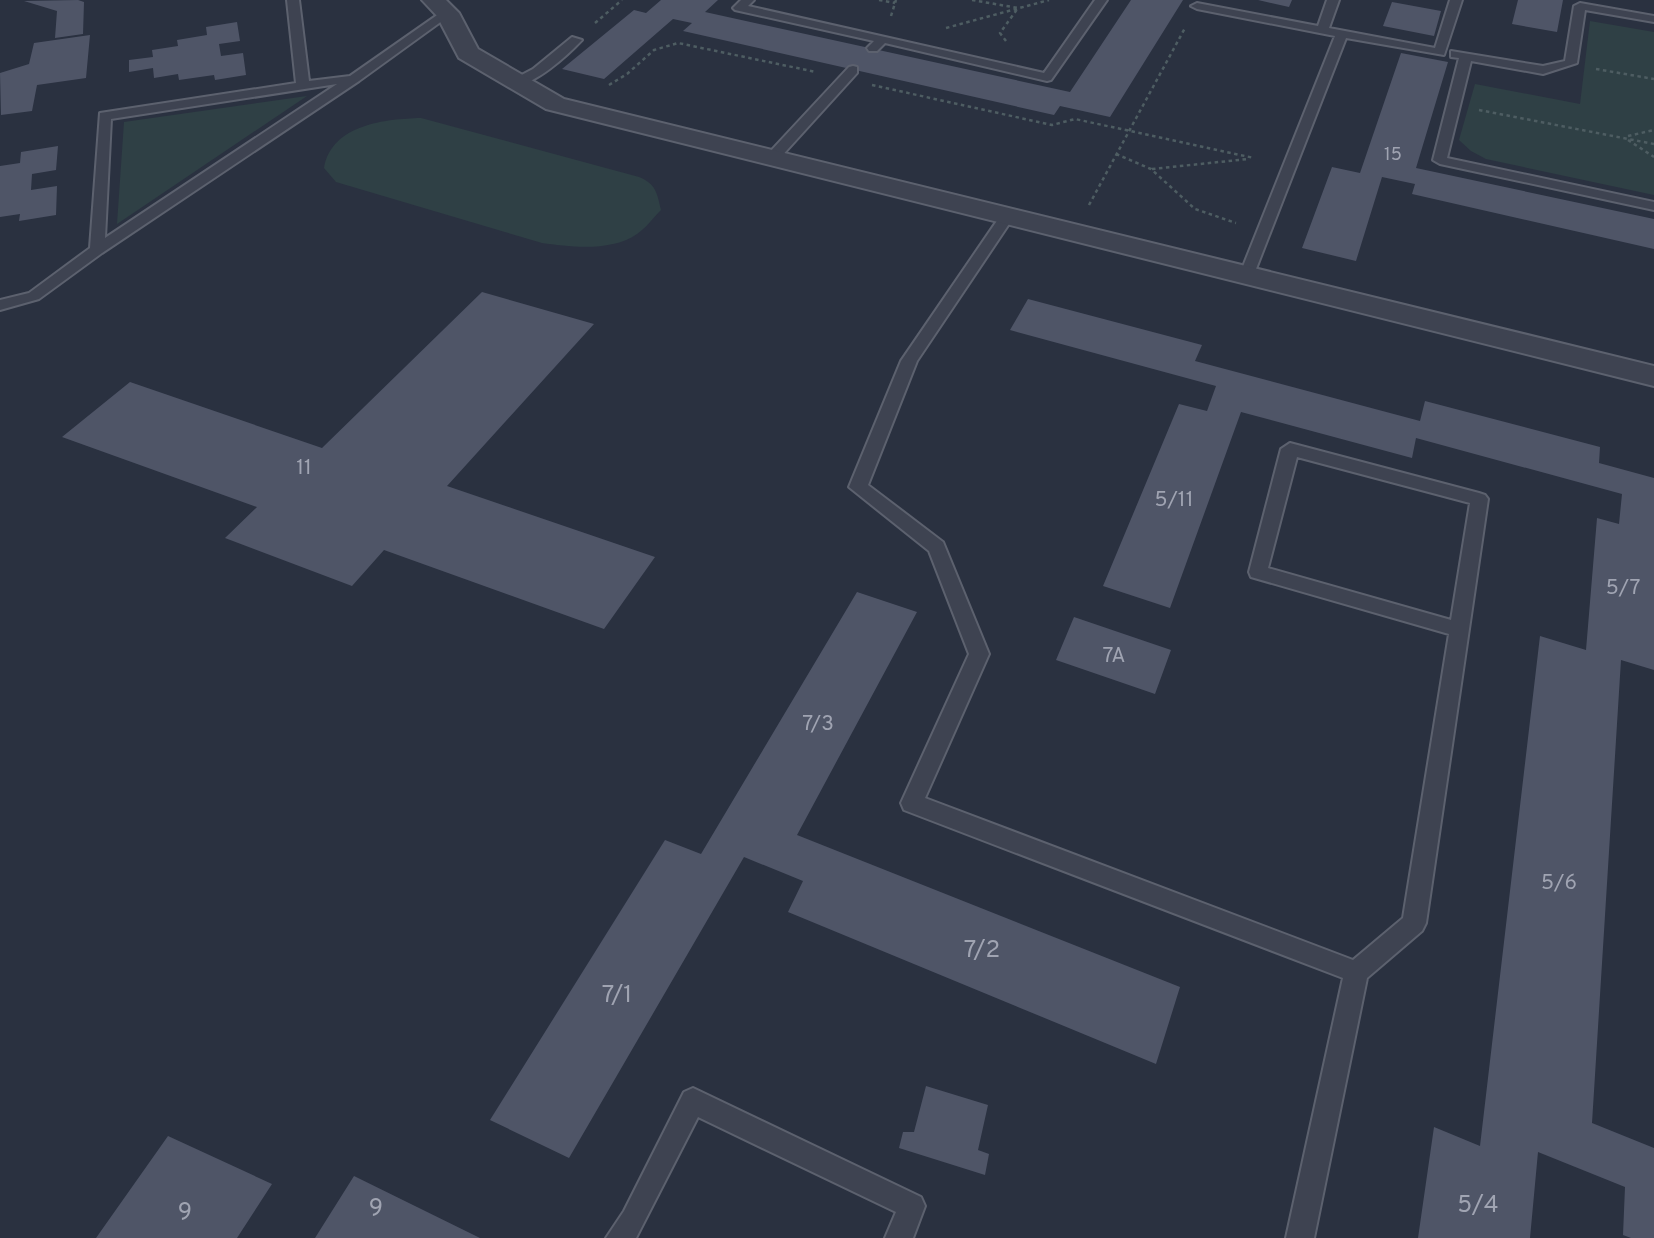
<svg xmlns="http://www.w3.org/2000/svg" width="1654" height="1238" font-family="Overpass,sans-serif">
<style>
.green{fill:#2f4045}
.building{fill:#4f5567}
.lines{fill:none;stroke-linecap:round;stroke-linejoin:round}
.lane-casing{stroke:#5c616e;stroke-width:4}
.street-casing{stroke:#5c616e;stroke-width:4}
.path{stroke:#4e5d62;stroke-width:2.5;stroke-dasharray:3.5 3.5;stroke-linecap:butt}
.lane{fill:#3e4351;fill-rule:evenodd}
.street{fill:#3e4351;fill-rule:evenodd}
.labels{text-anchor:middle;stroke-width:7;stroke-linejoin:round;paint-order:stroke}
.far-number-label{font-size:18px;fill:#a0a4b2}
.number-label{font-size:21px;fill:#a0a4b2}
.near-number-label{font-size:24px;fill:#a0a4b2}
</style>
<rect width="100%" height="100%" fill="#2a3140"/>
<!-- green -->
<path class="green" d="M1590,21L1654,32V195L1486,159L1471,151L1459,140L1475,84L1580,104Z
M307,96L117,224L124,122Z
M421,118L639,177C656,184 657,193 661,210C653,218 646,228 637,234C611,252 571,247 542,243L336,182L324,168C332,124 386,119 421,118Z"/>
<!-- building -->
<path class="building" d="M78,0L84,2L83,34L55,38L57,11L24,1Z
M661,0H718L705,12L1070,92L1131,0H1183L1110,117L1060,106L1054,115L683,31L692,23L673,19L604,79L562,69L634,10L646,13Z
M1258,0H1292L1289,7Z
M1518,0H1563L1557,32L1512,24Z
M1392,2L1441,11L1434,36L1383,26Z
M237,22L240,41L219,44L221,56L243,53L246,75L215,80L214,75L179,80L178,74L154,78L153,68L129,72V60L153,57L152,50L178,46L177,40L207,35L206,27Z
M90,35L86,78L37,85L32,111L1,115L0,73L29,64L34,43Z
M1401,53L1448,62L1416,168L1654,219V249L1412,194L1415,184L1382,177L1356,261L1302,248L1332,167L1360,173Z
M58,146L56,170L32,174L31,190L57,186L56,215L19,221L20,214L0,217V166L20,163L21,152Z
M482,292L594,324L447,486L655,557L604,629L384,550L352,586L225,538L257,507L62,437L130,382L322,448Z
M1028,299L1202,345L1195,361L1420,421L1425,401L1600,447L1599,463L1654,478V670L1621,660L1592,1123L1654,1148V1238H1631L1623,1235L1625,1187L1538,1152L1530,1238H1418L1434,1127L1480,1146L1540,636L1586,650L1597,518L1619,524L1622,494L1416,438L1412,458L1241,412L1170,608L1103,586L1179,404L1207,411L1216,386L1010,330Z
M857,592L917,612L797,835L1180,987L1156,1064L788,912L803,881L744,857L569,1158L490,1120L665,840L701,854Z
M1074,617L1171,650L1155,694L1056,660Z
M926,1086L988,1105L978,1150L989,1154L985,1175L899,1148L903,1132H914Z
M168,1136L272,1184L237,1238H96Z
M354,1176L480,1238H315Z"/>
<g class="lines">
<defs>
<path id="lane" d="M287,0H299L309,81L350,76L443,11L453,13L359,81L102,253L39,299L0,310V300L29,293L90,248L100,113L296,83ZM337,84L105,238L111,119Z
M741,0H754L748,6L1044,73L1095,0H1107L1051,80L1047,81L885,43L877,51H869L867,48L874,41L735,10L733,8Z
M1327,0H1339L1329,28L1435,48L1450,0H1462L1444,55L1346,38L1254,274L1247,278L1242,277L1240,274L1335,36L1197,9L1191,6L1197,3L1318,26Z
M1580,3L1654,16V22L1585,10L1577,63L1543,74L1471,61L1447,158L1654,202V210L1440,164L1433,160L1459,58L1451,57V51L1543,66L1565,61L1574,6Z
M572,37L582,40C569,54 533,87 514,85V79L533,69Z
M853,66L857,67V73L778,160H768V154L849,67Z
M1008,211L1015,215L917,361L868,485L943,542L989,654L925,798L1353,960L1403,918L1449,634L1251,577L1249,572L1281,449L1290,443L1479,493L1485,495L1488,499L1426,923L1422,931L1367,978L1314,1238H1286L1343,978L904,810L901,803L969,654L929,551L849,487L901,361L1003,212ZM1297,457L1470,503L1451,620L1268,568Z
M693,1088L921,1197L925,1206L913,1238H885L896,1212L698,1117L636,1238H606L624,1211L684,1092Z"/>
<path id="street" d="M422,0H446L459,13L478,49L564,99L1654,366V386L546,109L459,58L437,16Z"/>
</defs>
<!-- lane casing -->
<use href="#lane" class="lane-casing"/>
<!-- street casing -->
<use href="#street" class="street-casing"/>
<!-- path -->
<path class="path" d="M879,0L895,3
M972,0L1018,8L1000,33L1006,41
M891,16L896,0
M595,23L622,0
M946,28L1049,0
M1596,69L1654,79
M609,85L627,74L654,50L678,43L816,72
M872,85L1052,125L1075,119L1254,158
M1479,110L1654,144
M1628,136L1654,130
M1628,140L1654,157
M1116,154L1151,169L1195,209L1236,223
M1152,169L1248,159
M1089,205L1185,28"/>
<!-- lane -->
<use href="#lane" class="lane"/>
<!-- street -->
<use href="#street" class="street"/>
</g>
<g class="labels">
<!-- far-number labels -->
<g class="far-number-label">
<text x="1393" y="160">15</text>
</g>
<!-- number labels -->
<g class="number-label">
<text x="304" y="474">11</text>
<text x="1174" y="506">5/11</text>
<text x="1623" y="594">5/7</text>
<text x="1114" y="662">7А</text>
<text x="818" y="730">7/3</text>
<text x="1559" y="889">5/6</text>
</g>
<!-- near-number labels -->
<g class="near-number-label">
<text x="982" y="957">7/2</text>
<text x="617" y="1002">7/1</text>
<text x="1478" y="1212">5/4</text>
<text x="376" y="1215">9</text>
<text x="185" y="1219">9</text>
</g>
</g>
</svg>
